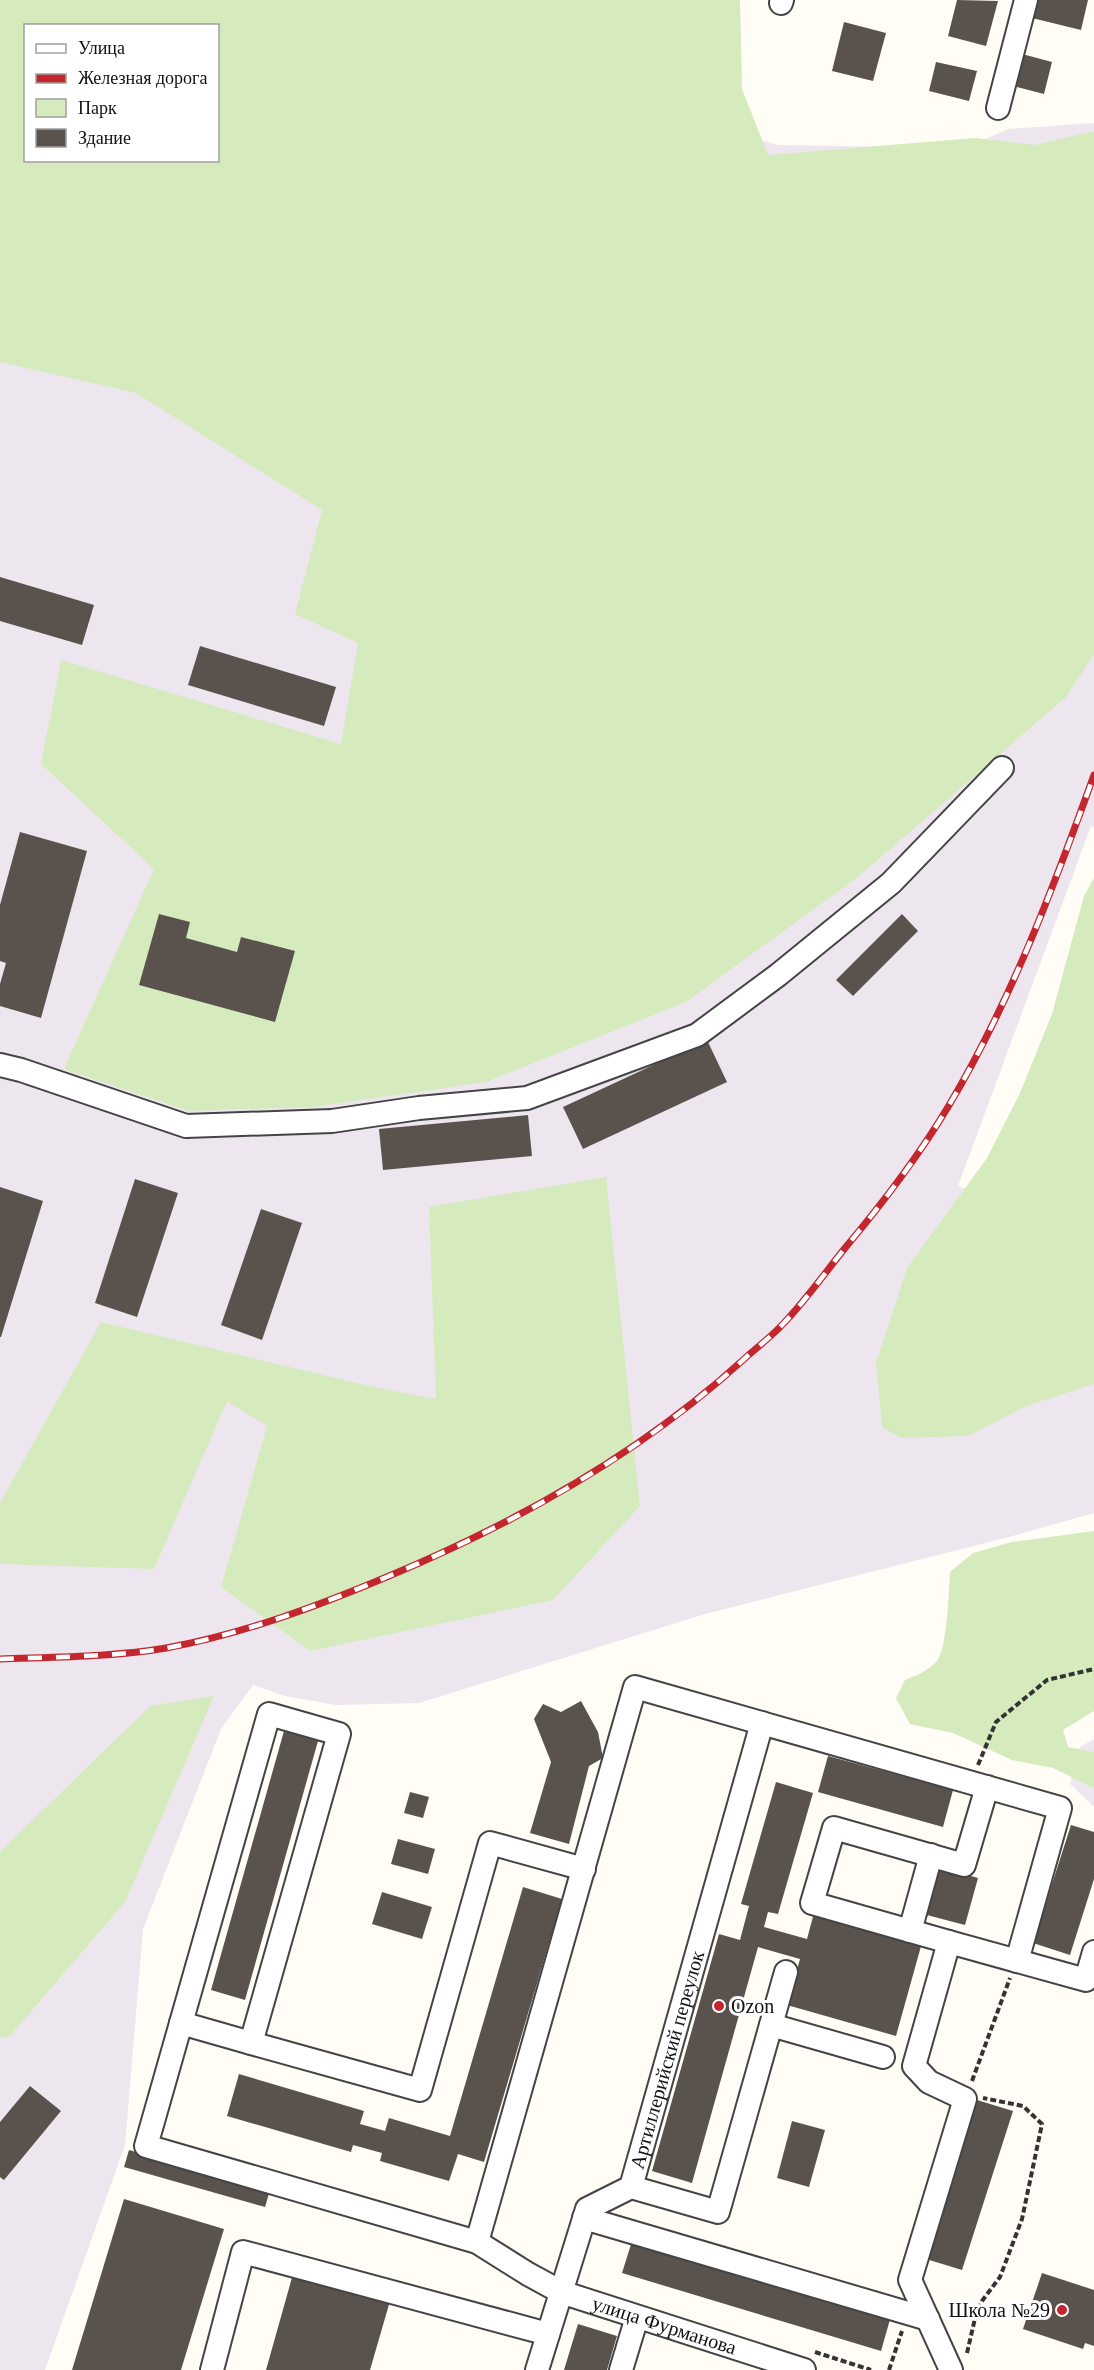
<svg xmlns="http://www.w3.org/2000/svg" width="1094" height="2370" font-family="'Times New Roman',serif">
<style>
.industrial{fill:#eee6ef}
.green{fill:#d5ebbd;fill-rule:evenodd}
.building{fill:#5a524d}
.lines{fill:none;stroke-linecap:round;stroke-linejoin:round}
.minor-casing{stroke:#444;stroke-width:26}
.path{stroke:#333;stroke-width:4;stroke-dasharray:6 3;stroke-linecap:butt}
.minor{stroke:#fff;stroke-width:22}
.rail-casing{stroke:#c4262e;stroke-width:7}
.rail{stroke:#fff;stroke-width:4.5;stroke-dasharray:14;stroke-linecap:butt}
.poi-dot{fill:#c4262e;stroke:#fff;stroke-width:2}
.labels{text-anchor:middle;stroke-width:6;stroke-linejoin:round;paint-order:stroke}
.poi-label{font-size:20px;fill:#111;stroke:#fff;text-anchor:start}
.street-label{font-size:20px;fill:#111;stroke:#fff}
</style>
<rect width="100%" height="100%" fill="#fffdf5"/>
<!-- industrial -->
<path class="industrial" d="M0,27L26,160H206L217,167L718,127L778,145L965,148L1008,129L1094,123V827L1091,826L958,1186L1094,1236V1513L1009,1537L705,1614L419,1703L336,1705L285,1696L253,1685L221,1729L143,1929L125,2145L45,2370H0Z
M1094,1739V1807L1070,1784L1080,1747Z"/>
<!-- green -->
<path class="green" d="M0,0H740L742,89L768,155L975,138L1035,145L1094,131V654L1066,697L858,877L686,1002L486,1082L313,1107L189,1111L64,1069L154,869L41,764L61,660L341,744L358,643L295,614L322,510L136,393L0,362ZM26,26H218V160H26Z
M1094,878V1384L1026,1406L968,1436L901,1438L882,1427L876,1363L907,1268L987,1158L1020,1093L1052,1014L1084,896Z
M606,1177L640,1506L553,1600L310,1651L221,1587L267,1426L227,1401L154,1569L0,1564V1503L101,1322L378,1388L436,1399L429,1207Z
M1094,1531V1711L1063,1730L1068,1747L1094,1752V1788L1053,1768L1012,1760L953,1733L910,1724L896,1698L905,1680C917,1675 928,1671 937,1661C947,1649 949,1590 950,1572L973,1553L1012,1542Z
M214,1696L125,1902L10,2036L0,2038V1852L150,1706Z"/>
<!-- building -->
<path class="building" d="M957,0L998,1L986,46L948,36Z
M1036,0H1088L1081,30L1032,18Z
M844,22L886,33L873,81L832,71Z
M1022,54L1052,62L1044,94L1013,86Z
M936,62L977,71L969,101L929,91Z
M0,577L94,605L82,645L0,621Z
M200,646L336,687L324,726L188,685Z
M20,832L87,851L41,1018L0,1006V984L6,963L0,961V905Z
M159,914L190,922L186,938L237,952L241,937L295,951L275,1022L139,985Z
M902,914L918,931L853,996L836,980Z
M707,1040L727,1082L583,1149L563,1107Z
M528,1115L532,1156L383,1170L379,1129Z
M135,1179L178,1193L137,1317L95,1303Z
M0,1187L43,1201L1,1337H0Z
M261,1209L302,1223L262,1340L221,1325Z
M581,1701L598,1732L603,1758L589,1766L569,1844L530,1833L551,1762L534,1719L543,1704L561,1712Z
M284,1731L318,1741L245,2000L211,1990Z
M828,1756L953,1790L943,1827L818,1792Z
M776,1782L813,1793L778,1914L768,1912L764,1927L807,1939L815,1909L923,1939L896,2036L787,2005L800,1959L758,1947L692,2183L652,2171L719,1934L740,1940L749,1906L741,1904Z
M410,1792L429,1797L423,1818L404,1813Z
M1071,1825L1094,1832V1879L1070,1955L1033,1943Z
M398,1839L435,1849L428,1874L391,1864Z
M936,1866L978,1878L965,1925L923,1914Z
M523,1887L562,1899L484,2162L458,2154L449,2181L380,2161L382,2153L353,2145L351,2152L227,2116L239,2074L364,2111L360,2124L385,2131L389,2118L450,2136Z
M382,1892L432,1907L422,1939L372,1924Z
M30,2086L61,2111L4,2180L0,2177V2122Z
M977,2100L1013,2111L962,2270L926,2259Z
M792,2121L825,2130L809,2187L777,2178Z
M129,2150L270,2190L265,2207L124,2167Z
M124,2199L224,2229L181,2370H72Z
M633,2238L891,2316L881,2351L622,2273Z
M1042,2273L1094,2290V2346L1085,2343L1083,2349L1023,2329Z
M293,2274L390,2301L370,2370H266Z
M578,2324L617,2336L607,2370H564Z"/>
<g class="lines">
<defs>
<g id="minor">
<path d="M781,3L782,0"/>
<path d="M998,108L1026,0"/>
<path d="M0,1065L21,1070L186,1126L332,1121L419,1108L527,1098L697,1035L778,975L891,883L1002,768"/>
<path id="s1" d="M584,1869L490,1843L420,2090L251,2043L339,1734L269,1714L146,2146L477,2242L528,2274L561,2292L804,2370"/>
<path d="M910,1931L931,1855"/>
<path d="M949,1942L812,1903L834,1828L964,1865L987,1787"/>
<path d="M181,2023L251,2043"/>
<path d="M771,2025L883,2057"/>
<path d="M631,2187L718,2212L786,1972"/>
<path d="M584,2218L928,2319"/>
<path d="M477,2242L635,1687L1060,1808L1017,1961"/>
<path d="M212,2370L243,2252L548,2334"/>
<path id="s2" d="M537,2370L587,2209L631,2187L762,1723"/>
<path d="M621,2370L637,2317"/>
<path d="M951,2370L910,2280L965,2099L929,2082L914,2066L949,1942L1086,1980L1094,1952"/>
</g>
</defs>
<!-- minor casing -->
<use href="#minor" class="minor-casing"/>
<!-- path -->
<path class="path" d="M978,1765L996,1722L1047,1680L1094,1669
M972,2081L1010,1978
M815,2352L871,2370
M967,2353L976,2314L982,2301L1000,2277L1022,2219L1042,2124L1023,2106L983,2098
M889,2370L902,2331"/>
<!-- minor -->
<use href="#minor" class="minor"/>
<defs>
<path id="rail" d="M0,1659C54,1657 114,1657 166,1648C243,1634 318,1606 389,1576C518,1522 640,1454 743,1360C756,1348 771,1337 783,1324C805,1301 825,1273 845,1248C882,1204 918,1157 948,1107C1010,1003 1053,889 1094,775"/>
</defs>
<!-- rail casing -->
<use href="#rail" class="rail-casing"/>
<!-- rail -->
<use href="#rail" class="rail"/>
</g>
<!-- markers -->
<g class="poi-dot">
<circle cx="719" cy="2006" r="6"/>
<circle cx="1062" cy="2310" r="6"/>
</g>
<g class="labels">
<!-- poi labels -->
<g class="poi-label">
<text x="731" y="2013">Ozon</text>
<text x="1050" y="2317" text-anchor="end">Школа №29</text>
</g>
<!-- street labels -->
<g class="street-label">
<text dy="7" stroke="none"><textPath href="#s2" startOffset="350">Артиллерийский переулок</textPath></text>
<text dy="7" stroke="none"><textPath href="#s1" startOffset="1924">улица Фурманова</textPath></text>
</g>
</g>
<!-- legend -->
<rect x="24" y="24" width="195" height="138" fill="#ffffff" stroke="#a0a0a0" stroke-width="1.5"/>
<rect x="36" y="44" width="30" height="9" fill="#ffffff" stroke="#a0a0a0" stroke-width="1.5"/>
<text x="78" y="54" font-size="18" fill="#111111">Улица</text>
<rect x="36" y="74" width="30" height="9" fill="#c4262e" stroke="#a0a0a0" stroke-width="1.5"/>
<text x="78" y="84" font-size="18" fill="#111111">Железная дорога</text>
<rect x="36" y="99" width="30" height="18" fill="#d5ebbd" stroke="#a0a0a0" stroke-width="1.5"/>
<text x="78" y="114" font-size="18" fill="#111111">Парк</text>
<rect x="36" y="129" width="30" height="18" fill="#5a524d" stroke="#a0a0a0" stroke-width="1.5"/>
<text x="78" y="144" font-size="18" fill="#111111">Здание</text>
</svg>
